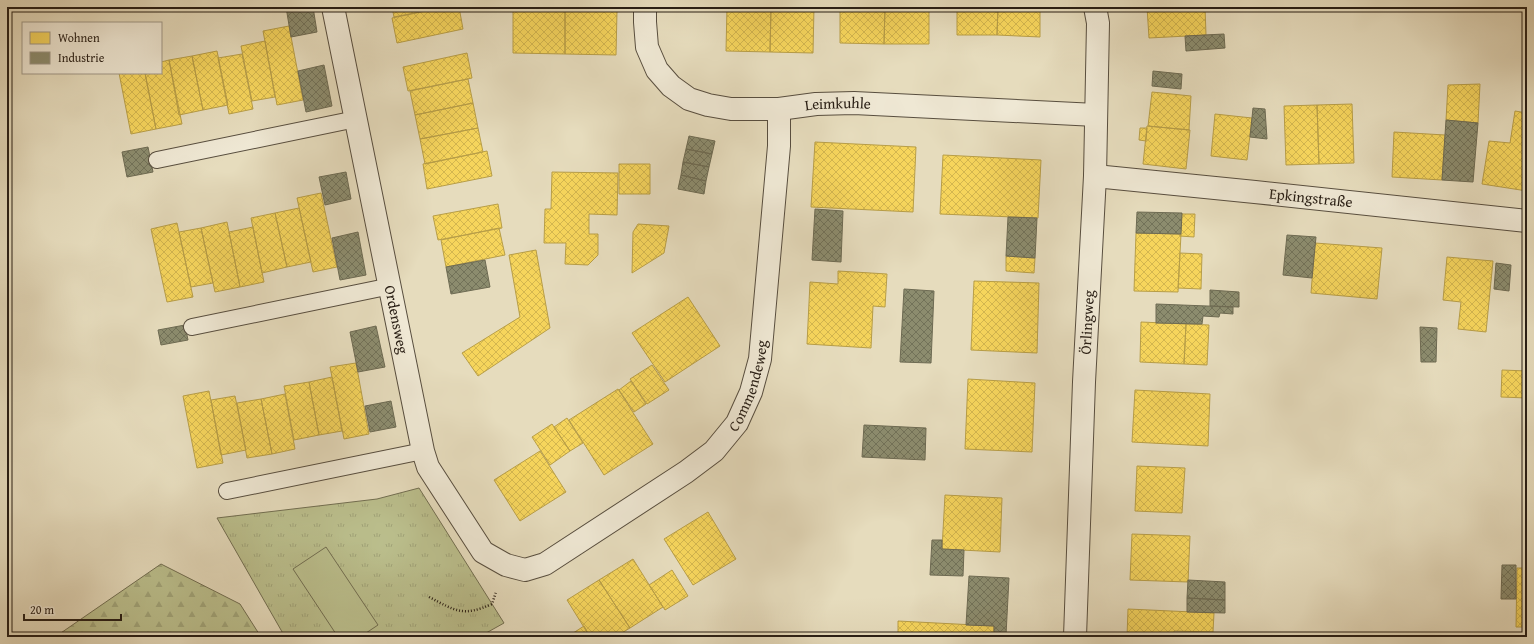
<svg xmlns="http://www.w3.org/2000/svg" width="1534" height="644" font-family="'Gentium Book Plus',serif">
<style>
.grass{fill:url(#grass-tufts);stroke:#726e51}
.forest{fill:url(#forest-firs);stroke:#726e51}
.pitch{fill:#bbbf8d;stroke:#726e51}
.homes{fill:url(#homes-cross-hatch);stroke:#b89e47}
.industry{fill:url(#industry-cross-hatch);stroke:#6e6b53}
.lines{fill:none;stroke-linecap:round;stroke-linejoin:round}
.service-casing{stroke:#584e3f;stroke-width:18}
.minor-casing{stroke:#584e3f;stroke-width:24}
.path{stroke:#281e15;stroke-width:2.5;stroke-dasharray:1 2;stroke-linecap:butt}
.service{stroke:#efe8d4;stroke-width:16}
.minor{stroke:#efe8d4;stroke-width:22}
.labels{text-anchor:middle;stroke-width:4;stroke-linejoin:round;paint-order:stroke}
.street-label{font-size:15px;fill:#281e15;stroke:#efe8d4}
</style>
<defs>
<pattern id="grass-tufts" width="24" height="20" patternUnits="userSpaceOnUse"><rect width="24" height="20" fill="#bbbf8d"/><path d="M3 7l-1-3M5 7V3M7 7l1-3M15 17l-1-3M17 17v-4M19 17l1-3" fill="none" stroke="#a1a479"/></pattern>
<pattern id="forest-firs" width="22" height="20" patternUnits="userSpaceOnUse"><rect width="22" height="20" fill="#bbbf8d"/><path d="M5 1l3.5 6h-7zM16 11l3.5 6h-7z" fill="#a1a479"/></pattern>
<pattern id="homes-cross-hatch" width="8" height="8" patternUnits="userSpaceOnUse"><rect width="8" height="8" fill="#f6d55c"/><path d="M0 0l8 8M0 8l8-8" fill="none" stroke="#d3b64f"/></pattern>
<pattern id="industry-cross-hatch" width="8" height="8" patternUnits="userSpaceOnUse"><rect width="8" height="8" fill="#8c8c6e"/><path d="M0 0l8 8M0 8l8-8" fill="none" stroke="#727259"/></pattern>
</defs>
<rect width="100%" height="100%" fill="#e6dcbd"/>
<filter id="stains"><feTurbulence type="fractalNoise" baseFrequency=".005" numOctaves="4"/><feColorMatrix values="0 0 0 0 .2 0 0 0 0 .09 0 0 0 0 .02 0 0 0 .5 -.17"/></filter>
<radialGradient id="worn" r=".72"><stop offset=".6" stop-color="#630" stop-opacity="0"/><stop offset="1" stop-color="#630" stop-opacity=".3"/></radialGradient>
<!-- grass -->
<path class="grass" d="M419,488L504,623L479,637H285L217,518L377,499Z"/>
<!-- forest -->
<path class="forest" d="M161,564L240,604L261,637H55Z"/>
<!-- pitch -->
<path class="pitch" d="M326,547L378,625L360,637H338L293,569Z"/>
<!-- homes -->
<path class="homes" d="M392,7H445L394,17Z
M445,7H459L463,29L397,43L392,18Z
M727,7H771L770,52L726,51Z
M771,7H814L813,53L770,52Z
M840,7H885L884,44L840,43Z
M885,7H929V44H884Z
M957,7H998L997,35H957Z
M998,7H1040V37L997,35Z
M1147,7H1205L1206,35L1149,38Z
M513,10H565V54L513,53Z
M565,10L617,11L616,55L565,54Z
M289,26L303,100L277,105L263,31Z
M265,41L275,97L252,101L241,46Z
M217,51L228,105L203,110L192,56Z
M467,53L472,78L408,91L403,67Z
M242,54L253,109L229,114L218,58Z
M192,56L203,110L179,115L169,60Z
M169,60L182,124L156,129L145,73H161V62Z
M119,73H145L156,129L131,134Z
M468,79L473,103L415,115L410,91Z
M1480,84L1478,123L1446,120L1448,85Z
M1152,92L1191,96L1189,130L1148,126Z
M473,103L478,128L420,139L415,115Z
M1352,104L1354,163L1319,164L1317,105Z
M1317,105L1319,164L1286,165L1284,106Z
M1515,111L1527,113V191L1482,184L1489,141L1510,143Z
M1215,114L1252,118L1247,160L1211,156Z
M1147,126L1190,130L1186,169L1143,164Z
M478,128L483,152L425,164L420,139Z
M1140,128H1147L1146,141L1139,140Z
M1394,132L1445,135L1442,180L1392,177Z
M815,142L916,147L913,212L811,207Z
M487,151L492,176L427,189L423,164Z
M943,155L1041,160L1038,218L940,214Z
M619,164H650V194H619Z
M552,172L618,173L617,215L589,214V234H598V255L588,265L565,264L566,243H544L545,209H551Z
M321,193L337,267L313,272L297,198Z
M498,204L502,228L438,240L433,216Z
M299,208L311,262L287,267L275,213Z
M275,213L287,267L262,273L251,218Z
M1182,214H1195L1194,237L1180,236Z
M227,222L240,287L215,292L201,228Z
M177,223L193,297L167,302L151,229Z
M638,224L669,226L664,253L632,273L633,232Z
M253,227L264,282L240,287L229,232Z
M201,228L213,283L191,287L179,232Z
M499,228L505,255L446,267L441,240Z
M1136,233L1181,234L1178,292L1134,291Z
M1315,243L1382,248L1377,299L1311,293Z
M536,250L550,328L478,376L462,353L520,317L509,255Z
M1180,253L1202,254L1201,289L1178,288Z
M1006,256L1035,258L1034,273L1006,271Z
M1447,257L1493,261L1486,332L1458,329L1461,302L1443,300Z
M838,271L887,274L885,307L873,306L871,348L807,344L810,282L838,284Z
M974,281L1039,283L1037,353L971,350Z
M688,297L720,346L665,382L632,333Z
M1141,322L1186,324L1184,364L1140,362Z
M1186,324L1209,325L1207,365L1184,364Z
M356,363L369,434L344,439L330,367Z
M652,365L669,390L647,404L630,379Z
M1502,370L1527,371V398L1501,397Z
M332,377L342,431L319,435L309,382Z
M968,379L1035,383L1032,452L965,449Z
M631,381L646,404L634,412L619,390Z
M309,382L319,435L294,440L284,386Z
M618,389L653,444L604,475L569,420Z
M1135,390L1210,394L1208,446L1132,442Z
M209,391L223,463L197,468L183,396Z
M285,394L295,449L272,454L261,399Z
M235,396L246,450L221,455L211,400Z
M261,399L272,454L247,458L237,403Z
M567,418L583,443L570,451L554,427Z
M552,424L570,451L550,465L532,437Z
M540,451L566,492L520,521L494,480Z
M1137,466L1185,468L1182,513L1135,511Z
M945,495L1002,498L1000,552L942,549Z
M708,512L736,559L693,585L664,539Z
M1132,534L1190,536L1188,582L1130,580Z
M633,559L663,607L630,628L599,580Z
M1517,568H1527V627H1516Z
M672,570L688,596L665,610L649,585Z
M599,580L630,628L615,637H590L567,600Z
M1128,609L1214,613L1213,632L1174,631V637H1127Z
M898,621L994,626V637H898Z
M584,626L590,637H567Z"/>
<!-- industry -->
<path class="industry" d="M286,7H313L317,32L291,37Z
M1224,34L1225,48L1186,51L1185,36Z
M324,65L332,106L306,112L298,71Z
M1153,71L1182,74L1181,89L1152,86Z
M1253,108L1265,109L1267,139L1250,137Z
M1446,120L1478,123L1473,182L1442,180Z
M689,136L715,141L712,154L686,149Z
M148,147L153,172L127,177L122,152Z
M686,149L712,154L709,167L683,162Z
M683,162L709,167L706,181L681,175Z
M346,172L351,199L325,205L319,177Z
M681,175L706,181L704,194L678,189Z
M815,209L843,211L841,262L812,260Z
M1137,212L1182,213L1181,234L1136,233Z
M1008,217L1037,218L1035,258L1006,256Z
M358,232L366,275L340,280L332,238Z
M1287,235L1316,237L1312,278L1283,275Z
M485,260L490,287L451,294L446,267Z
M1496,263L1511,265L1509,291L1494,289Z
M904,289L934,291L931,363L900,362Z
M1210,290L1239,292V307L1210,306Z
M1156,304L1233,307V314L1220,313L1219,317L1203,316L1202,324L1156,323Z
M185,325L188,340L161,345L158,330Z
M376,326L385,367L358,372L350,332Z
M1420,327L1437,328L1436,362H1421Z
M391,401L396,427L370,432L365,406Z
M864,425L926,428L925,460L862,457Z
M932,540H942V549L964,550L963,576L930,575Z
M1502,565H1516V599H1501Z
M969,576L1009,578L1006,635L994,634V626L966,625Z
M1188,580L1225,582V600L1187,598Z
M1187,598L1225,600V613L1187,612Z"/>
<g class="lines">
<defs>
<path id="service" d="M157,160L356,119
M192,327L391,286
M227,491L423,451"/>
<g id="minor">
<path id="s1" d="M333,7L423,451L428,467L483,552L506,565L525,570L545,564L686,472L714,451L737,423L751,392L760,359L779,146V109"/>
<path id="s2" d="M645,7V22L647,47L657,70L671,86L689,99L708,105L731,109H779L816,104L854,103L1096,115"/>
<path id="s3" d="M1095,176L1255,192L1527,221"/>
<path id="s4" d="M1075,637L1084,382L1095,176L1098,23L1095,7"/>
</g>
</defs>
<!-- service casing -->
<use href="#service" class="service-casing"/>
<!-- minor casing -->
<use href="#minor" class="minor-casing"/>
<!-- path -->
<path class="path" d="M429,597C456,611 463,617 492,604L496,592"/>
<!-- service -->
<use href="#service" class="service"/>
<!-- minor -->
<use href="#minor" class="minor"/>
</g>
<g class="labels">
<!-- street labels -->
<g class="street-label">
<text dy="5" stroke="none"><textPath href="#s2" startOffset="259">Leimkuhle</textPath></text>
<text dy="5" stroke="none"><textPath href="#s3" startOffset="217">Epkingstraße</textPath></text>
<text dy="5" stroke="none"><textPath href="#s1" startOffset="319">Ordensweg</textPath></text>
<text dy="5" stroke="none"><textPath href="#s4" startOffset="315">Örlingweg</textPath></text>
<text dy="5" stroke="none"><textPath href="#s1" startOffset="917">Commendeweg</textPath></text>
</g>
</g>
<!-- margin -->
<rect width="1534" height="644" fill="none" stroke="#e6dcbd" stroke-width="24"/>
<rect x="8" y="8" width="1518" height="628" fill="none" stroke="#281e15" stroke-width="2"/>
<rect x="12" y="12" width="1510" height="620" fill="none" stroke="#281e15"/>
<!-- legend -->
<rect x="22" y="22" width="140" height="52" fill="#efe8d4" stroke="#9f9788"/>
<rect x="30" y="32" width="20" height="12" fill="#f6d55c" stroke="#9f9788"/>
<text x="58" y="42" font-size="12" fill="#281e15">Wohnen</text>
<rect x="30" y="52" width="20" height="12" fill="#8c8c6e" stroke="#9f9788"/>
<text x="58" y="62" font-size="12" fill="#281e15">Industrie</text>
<!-- scale -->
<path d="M24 614v6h97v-6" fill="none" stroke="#281e15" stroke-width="2"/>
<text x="30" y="614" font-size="12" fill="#281e15" stroke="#efe8d4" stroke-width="3" paint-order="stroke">20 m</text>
<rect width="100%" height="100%" filter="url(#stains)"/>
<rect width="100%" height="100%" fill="url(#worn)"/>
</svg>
